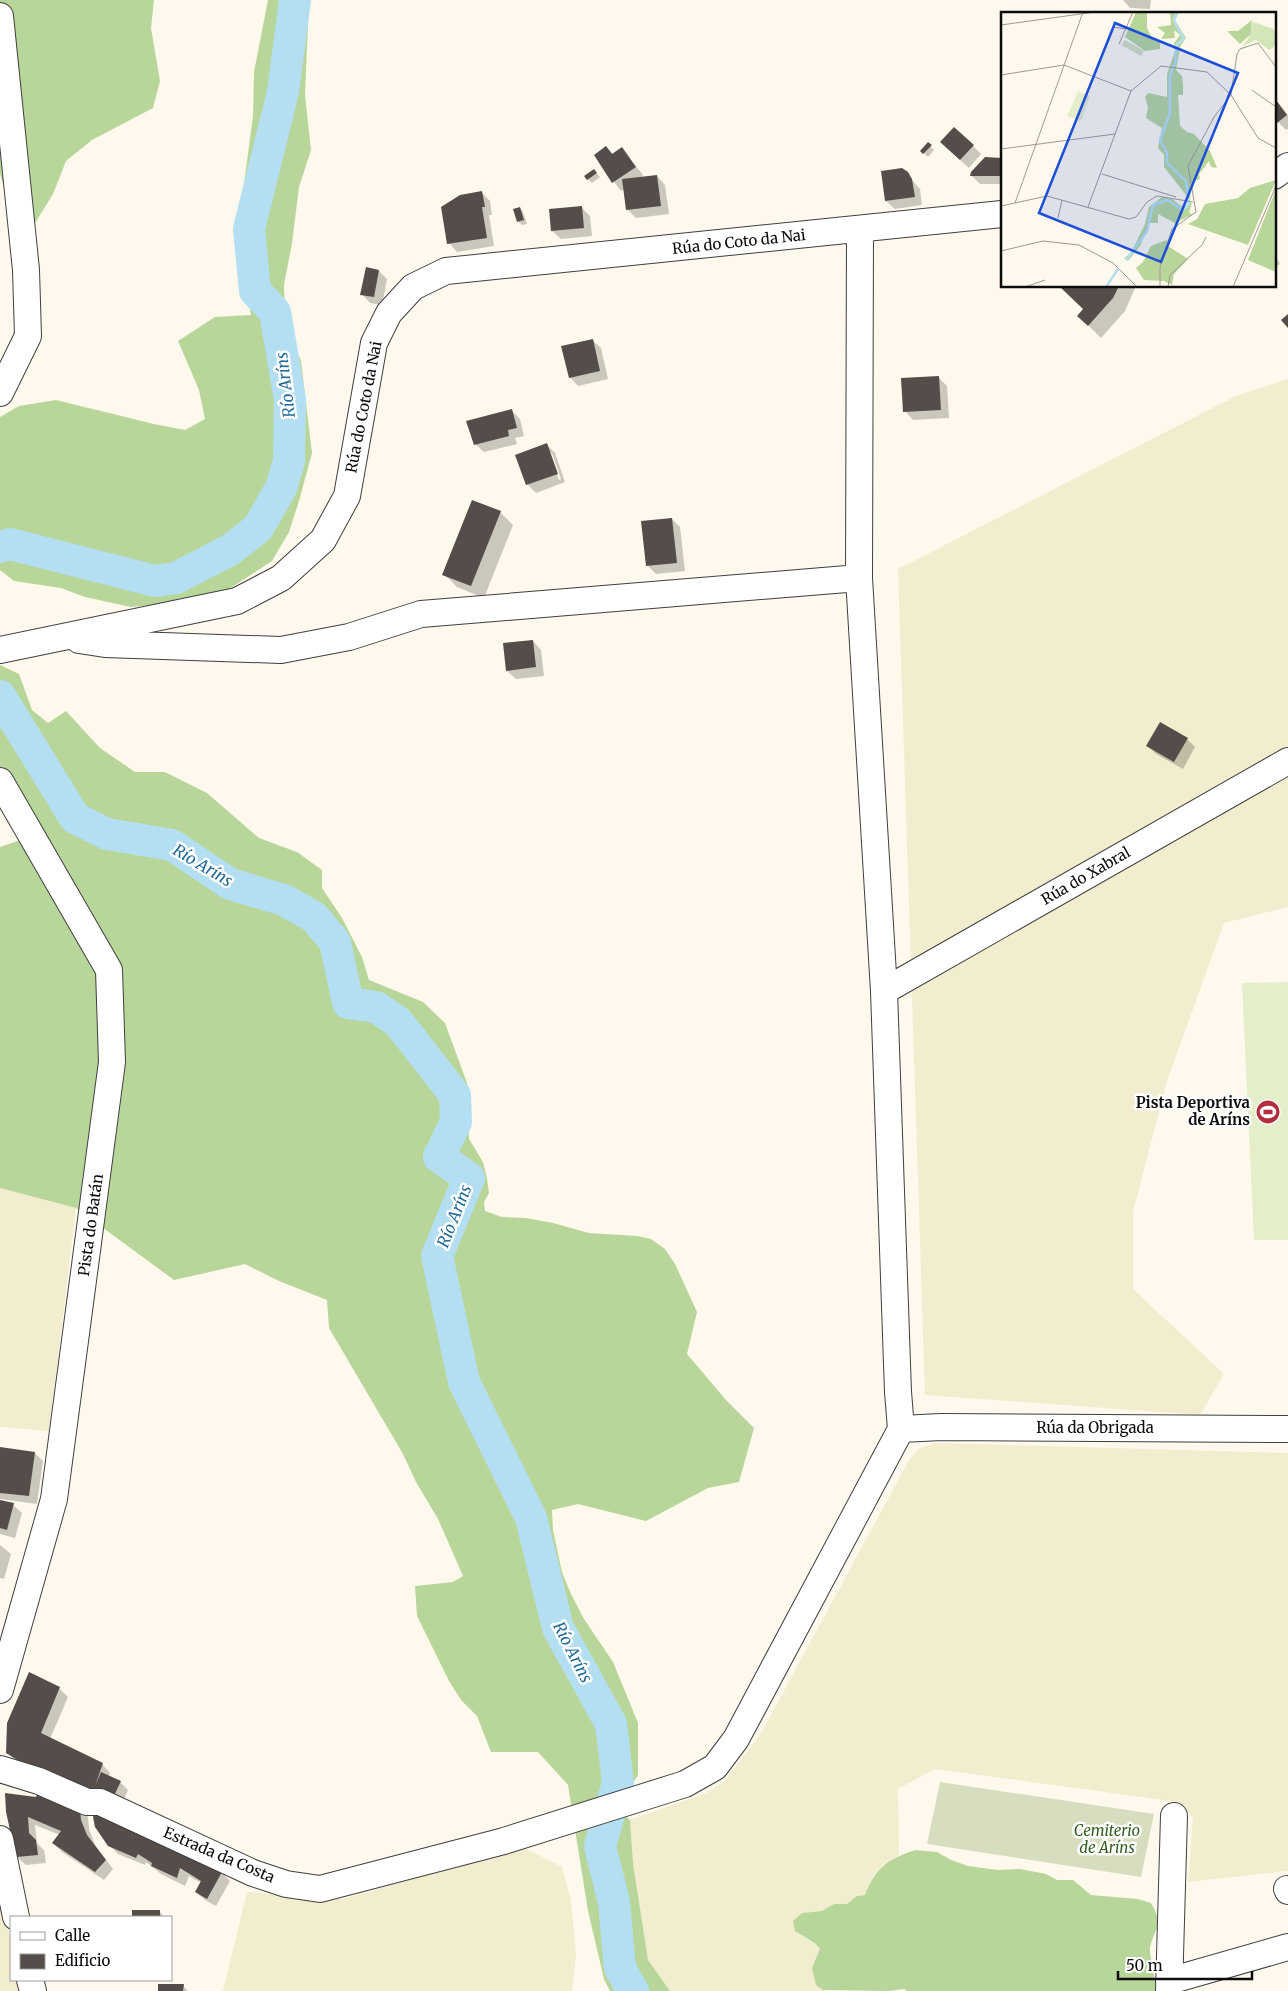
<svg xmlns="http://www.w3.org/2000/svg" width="1288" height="1991" font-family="Merriweather,serif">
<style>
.farmland{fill:#f2edce}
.forest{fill:#b8d699}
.cemetery{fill:#d6debf}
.pitch{fill:#e4eeca}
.shadow{fill:#0003;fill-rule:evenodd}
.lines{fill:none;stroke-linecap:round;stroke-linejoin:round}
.river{stroke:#b4dff2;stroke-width:32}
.building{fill:#544d49}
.minor-casing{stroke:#3f3f3f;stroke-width:28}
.minor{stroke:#fff;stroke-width:26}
.labels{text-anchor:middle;stroke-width:5;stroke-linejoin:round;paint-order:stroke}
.street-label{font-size:15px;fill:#0c0c0c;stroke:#fff}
.poi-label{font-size:15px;font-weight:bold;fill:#0c0c0c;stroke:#fff;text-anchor:end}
.park-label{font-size:15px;font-style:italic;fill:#325f21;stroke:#fff}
.water-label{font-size:16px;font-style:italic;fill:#1e6996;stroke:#fff}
.inset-river{fill:none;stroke:#b4dff2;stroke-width:2.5}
.inset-road{fill:none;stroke:#9d9a92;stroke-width:1}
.view{fill:#1d4ed8;fill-opacity:0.15;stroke:#1d4ed8;stroke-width:2.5}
.inset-edge{fill:none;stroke:#0c0c0c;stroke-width:2.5}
</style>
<rect width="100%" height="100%" fill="#fef9ec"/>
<!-- farmland -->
<path class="farmland" d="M1288,379V907L1224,923L1167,1081L1133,1212V1289L1224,1374L1200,1415L925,1395L898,569L1236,396Z
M0,1188L76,1208L49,1431L0,1427Z
M935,1443L1288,1453V1871L1188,1882L1193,1818L1178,1802L935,1769L898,1789L899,1855L884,1864L872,1877L865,1895L857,1896L847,1904H834L822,1911L802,1913L805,1938L816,1944L820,1949L823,1990L827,1991H670L648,1960L633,1863L630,1820L706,1793L725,1781L761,1733L908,1462L918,1449Z
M525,1848L562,1867L571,1900L576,1956L572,1991H223L247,1892L342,1899Z
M0,1897L11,1942V1980H20L23,1991H0Z"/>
<!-- forest -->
<path class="forest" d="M0,0H154L151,28L160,81L153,108L92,140L66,161L53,194L35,223L10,208L0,174Z
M268,0H309L305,95L311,150L299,187L292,243L284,285L285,321L301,361L312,453L299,501L289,532L272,561L229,589L172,603L131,607L85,597L61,588L14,581L0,570V417L19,406L56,400L154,424L185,430L205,419L199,390L178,341L215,317L251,315L238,229L253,116L254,72Z
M0,665L19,674L32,710L48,723L66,711L100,748L135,772H165L207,793L259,838L297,852L322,870V888L342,918L362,957L369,980L423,1002L445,1023L467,1083L469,1139L483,1162L487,1179L489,1193L484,1202L485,1211L502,1217L526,1218L553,1223L589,1233L637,1236L651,1239L665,1249L675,1264L697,1312L687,1354L726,1400L754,1428L739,1482L708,1488L646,1521L578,1504L552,1510L553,1530L562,1572L570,1592L584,1619L613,1662L638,1723V1775L629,1790L625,1815L630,1820L633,1863L648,1960L670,1991H610L604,1979L588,1911L568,1785L538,1752H491L477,1716L461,1700L449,1681L417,1616L415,1586L453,1582L463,1576L438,1519L416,1482L403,1454L329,1328L327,1300L279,1281L245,1264L174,1280L76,1208L0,1188V847L23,839L0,768Z
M915,1850L937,1852L951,1860L968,1866L998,1870L1020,1869L1046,1874L1057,1880H1073L1091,1895L1138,1899L1151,1903C1165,1927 1154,1927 1150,1948C1149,1952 1156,1984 1157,1991H907L904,1989L889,1991L823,1990L816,1985L812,1968L820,1949L816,1944L795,1931L793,1921L802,1913L822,1911L834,1904H847L857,1896L865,1895C875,1868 888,1859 915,1850Z"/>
<!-- cemetery -->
<path class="cemetery" d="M940,1782L1154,1814L1141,1877L927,1844Z"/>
<!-- pitch -->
<path class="pitch" d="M1288,982V1240H1254L1242,983Z"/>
<!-- shadow -->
<path class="shadow" d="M1123,0H1151L1150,9L1130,8Z
M1275,100L1288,115V129L1286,130L1278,122Z
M928,144L934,150L928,157L922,151Z
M973,146L981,154L969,168L950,151Z
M606,147L614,155L622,149L643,175L639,179L657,176L665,185L669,214L636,218L627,209L625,189L621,191L601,165Z
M1002,159V184H980L972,176Z
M594,170L600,177L592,183L588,179Z
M904,171L920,189L922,205L895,209L886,201L882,172Z
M482,193L490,201L492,215H489L494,246L457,252L449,243Z
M581,207L590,216L592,236L561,239L552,231Z
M520,208L523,212L527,224L522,225L518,221Z
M1274,254L1280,264L1274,268Z
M379,271L387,279L382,305L370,303L362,294Z
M1061,286H1136L1125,311L1101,338L1079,316L1085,309Z
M592,340L601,348L608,379L578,386L570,377Z
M939,378L947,386L949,418L913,420L905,411Z
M511,410L520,419L524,436L515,438L517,444L484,452L475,444Z
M547,445L555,453L565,482L536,493L527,484ZM549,453H552L561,479L559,480Z
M500,512L513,525L484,598L457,587L444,574Z
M672,519L680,527L685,571L656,574L648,566Z
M533,641L541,650L544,676L516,679L507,671Z
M1187,739L1195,747L1183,769L1156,754L1148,746Z
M0,1448L35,1453L43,1461L37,1504L0,1499V1501Z
M0,1501L13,1505L22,1513L15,1538L0,1534Z
M0,1545L11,1554L4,1579L0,1578Z
M59,1688L68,1697L50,1739L102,1764L110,1773L109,1777L120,1782L128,1790L121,1806L16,1761L7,1753Z
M79,1808L88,1817L89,1829L95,1845L113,1869L104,1880L62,1852L53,1843L60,1835L35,1825L37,1843L44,1850L46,1863L26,1865L17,1857L7,1812Z
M109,1845L222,1873L230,1881L216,1906L205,1900L196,1892L201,1883L189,1876L185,1886L161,1874L146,1862L145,1865L118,1854Z
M133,1911H159L165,1917H133Z
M183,1986L188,1991H159Z"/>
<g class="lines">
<!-- river -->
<path class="river" d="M0,547L10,544L155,581L176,578L230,550L258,528L281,488L289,461L290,400L275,312L255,291L249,229L283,92L295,0
M0,696L75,818L107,834L172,845L230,884L284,900L314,917L335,942L348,1003L376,1007L398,1022L455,1095L456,1122L439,1157L469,1178L437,1256L464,1382L531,1518L558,1628L611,1724L618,1783L600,1846L614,1902L620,1968L633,1991"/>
</g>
<!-- building -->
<path class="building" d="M1274,97L1287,115L1277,123L1274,119Z
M954,127L974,145L960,160L940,142Z
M928,142L932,145L923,154L920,151Z
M606,146L612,154L622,147L636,167L612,183L594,155Z
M985,157L1002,158V176H970L971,172Z
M902,168L908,172L912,179L915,197L885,201L881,171Z
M594,169L597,173L587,180L584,176Z
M657,175L661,206L626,210L622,179Z
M482,191L485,207H482L487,238L447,244L441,207L460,195Z
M582,206L584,228L551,231L549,209Z
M520,207L524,220L517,222L513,209Z
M366,267L379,270L374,297L360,295Z
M1059,286H1119L1113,298L1088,326L1077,316L1083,309Z
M1288,314V328L1281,320Z
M593,339L600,371L569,378L561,346Z
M939,376L941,410L903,412L901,378Z
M512,409L517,428L508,430L509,436L474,445L466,421Z
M547,443L558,474L526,485L515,455Z
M472,500L501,511L471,586L442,575Z
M672,518L677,563L646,566L641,521Z
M533,640L536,667L506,671L503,643Z
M1160,722L1188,738L1174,762L1146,746Z
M0,1447L35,1452L29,1496L0,1493Z
M0,1500L14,1503L7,1530L0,1528Z
M29,1672L60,1687L41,1733L103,1763L95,1786L101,1772L121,1781L113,1798L65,1788L6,1753L7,1723Z
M38,1791L80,1807L81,1820L87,1835L106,1860L95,1872L52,1843L61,1831L28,1817L29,1833L36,1840L38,1855L16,1857L6,1812L5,1793L36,1797Z
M96,1810L222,1872L207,1899L195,1892L201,1881L180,1868L177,1878L151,1866L152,1863L138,1854L136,1858L108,1846L95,1827L93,1817Z
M132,1910H160V1917H132Z
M158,1984H184L183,1991H158Z"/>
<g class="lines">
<defs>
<path id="minor" d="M0,16L26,270L28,336L0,393
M1274,176L1288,166
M79,640L105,644L281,650L349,637L421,614L859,578
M0,650L237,601L281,578L323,540L347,496L374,343L389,313L413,287L446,271L1002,214
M0,781L109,970L112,1062L54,1499L0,1690
M884,991L1288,761
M901,1429L941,1427L1288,1429
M0,1769L39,1781L87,1802H100L253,1873L286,1884L320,1889L504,1841L685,1784L715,1767L736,1739L901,1429L898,1392L884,991L859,578L860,230
M0,1839L16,1917
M1287,1889L1288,1891
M30,1980L33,1991
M1169,1981L1288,1947
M1169,1991L1174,1816"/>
</defs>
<!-- minor casing -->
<use href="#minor" class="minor-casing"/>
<!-- minor -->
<use href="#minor" class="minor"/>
</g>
<!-- icons -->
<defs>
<symbol id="stadium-disc" viewBox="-11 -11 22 22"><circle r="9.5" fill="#b32d3c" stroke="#fff"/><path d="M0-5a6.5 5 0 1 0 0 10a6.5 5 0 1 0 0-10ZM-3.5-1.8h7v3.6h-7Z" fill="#fff"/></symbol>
</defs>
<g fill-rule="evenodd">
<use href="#stadium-disc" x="1254" y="1098" width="28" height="28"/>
</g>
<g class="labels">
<!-- street labels -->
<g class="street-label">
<text transform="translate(739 242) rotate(-6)" y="5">Rúa do Coto da Nai</text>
<text transform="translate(364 407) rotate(-79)" y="5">Rúa do Coto da Nai</text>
<text transform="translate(1086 876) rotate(-30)" y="5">Rúa do Xabral</text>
<text transform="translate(91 1225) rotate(-82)" y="5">Pista do Batán</text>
<text x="1095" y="1433">Rúa da Obrigada</text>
<text transform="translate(219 1855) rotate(23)" y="5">Estrada da Costa</text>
</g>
<!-- poi labels -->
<g class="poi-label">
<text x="1250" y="1108">Pista Deportiva<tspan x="1250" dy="17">de Aríns</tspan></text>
</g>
<!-- park labels -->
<g class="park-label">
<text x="1107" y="1836">Cemiterio<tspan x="1107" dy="17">de Aríns</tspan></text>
</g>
<!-- water labels -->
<g class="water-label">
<text transform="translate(285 385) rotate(-97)" y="6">Río Aríns</text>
<text transform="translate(203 865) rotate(31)" y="6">Río Aríns</text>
<text transform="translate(454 1216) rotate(-68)" y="6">Río Aríns</text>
<text transform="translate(573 1652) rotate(63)" y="6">Río Aríns</text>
</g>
</g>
<!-- overview -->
<g transform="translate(1001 12)">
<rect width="275" height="275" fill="#fef9ec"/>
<path d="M252,10L273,17L275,30L272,36L268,38L255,28L242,34L250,22Z" fill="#d3e6b8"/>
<path d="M135,0H146V16L151,26L159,29V37L144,39L124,25ZM169,0H178L174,8L185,26L179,35L175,58L181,64L182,73V83H177L179,114L186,120L193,122L209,139L216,156L210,155L208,149L198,162L199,167L190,170L189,188L163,155V143L157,136L161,116L145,106L147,95L144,85L147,81L166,85V62L174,39L173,31L179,23L173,18L174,26L160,27L164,21L156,15L170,13ZM251,8L250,22L239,32L226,19H237ZM275,168L247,233L187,212L196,207L204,192L237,186L249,176ZM275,177V260L247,248ZM161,185L171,187L183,196L187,190L191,191L188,200L191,203L174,211L157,202V211H149L139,234L127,249L123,246L130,241L144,212L148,195ZM166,228L167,234L187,247L173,262L171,273L163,269L143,268L135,256L142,250L150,234Z" fill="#b8d699"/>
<path d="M124,28L143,39L140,44L120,33Z" fill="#d6debf"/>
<path d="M77,79L89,84L80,109L66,104Z" fill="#e4eeca"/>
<path class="inset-river" d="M125,248L146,219L152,193L166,188L182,198L188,192L185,169L166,151V141L159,128L169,101V63L174,51L176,32L183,27L173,9L175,0M105,275L117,257"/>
<path class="inset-road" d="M0,13L94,0M110,21L112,15L125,17M118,32L132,0M0,63L63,53L130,79M251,78L275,95M0,137L114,122M101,162L175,185M14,191L82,0M0,194L46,184L128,207L135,205L146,190L156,184L192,190M87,195L130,79L160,54L206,60L230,83L257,126L275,136M57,206L61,188M0,239L42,229L78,233L112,251L136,275M24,275L44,268M159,275V254L171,217L195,200L187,154L213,105L230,83L236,42L239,37L257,31L275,55M167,275L169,263L201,233L205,225M232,275L275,174"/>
<path class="view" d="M114,11L237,61L160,250L38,201Z"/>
<rect width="275" height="275" class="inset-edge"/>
</g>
<!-- legend -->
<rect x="10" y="1916" width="162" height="65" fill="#ffffff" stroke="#9e9e9e"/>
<rect x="20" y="1932" width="25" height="8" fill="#ffffff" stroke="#9e9e9e"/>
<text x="55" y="1941" font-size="15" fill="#0c0c0c">Calle</text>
<rect x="20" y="1954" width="25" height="15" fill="#544d49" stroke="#9e9e9e"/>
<text x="55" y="1966" font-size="15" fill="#0c0c0c">Edificio</text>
<!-- scale -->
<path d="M1118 1971v8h134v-8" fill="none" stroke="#0c0c0c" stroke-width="2.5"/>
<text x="1126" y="1971" font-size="15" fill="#0c0c0c" stroke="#ffffff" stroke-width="4" paint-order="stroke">50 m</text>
</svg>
